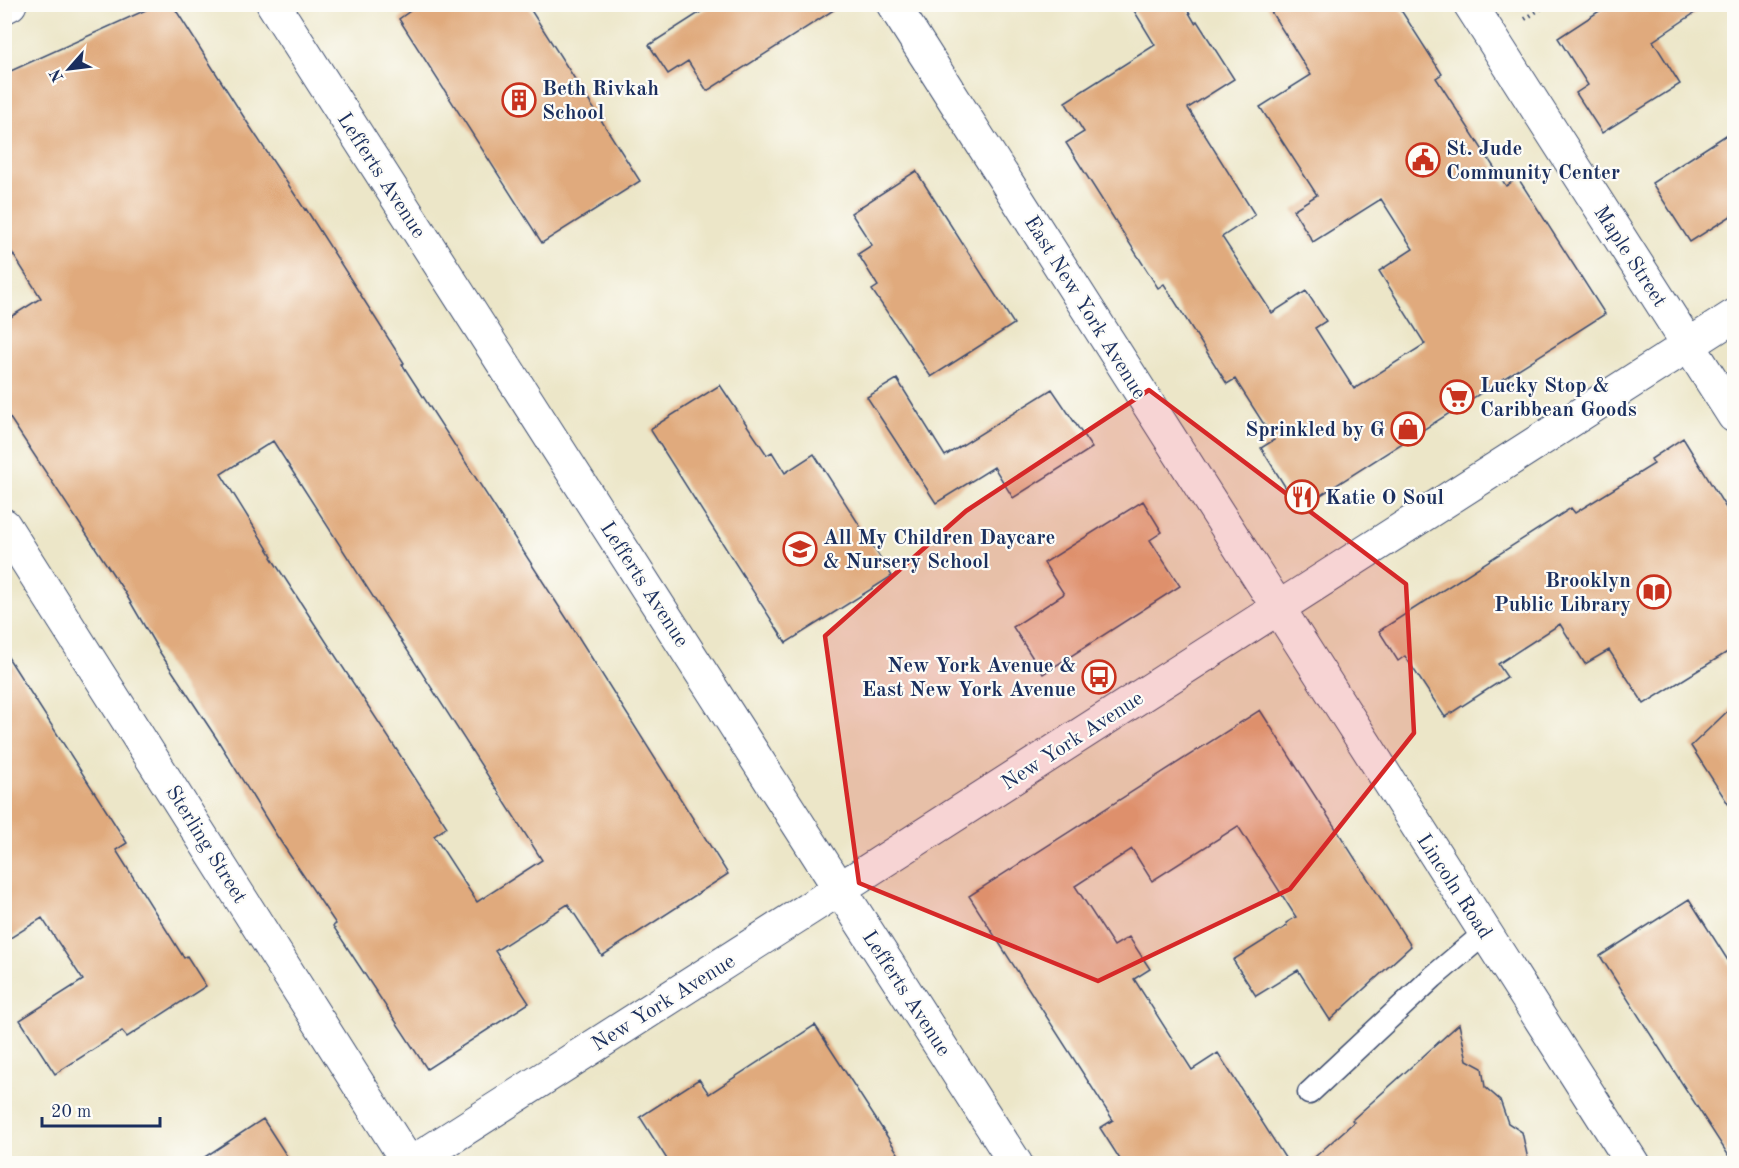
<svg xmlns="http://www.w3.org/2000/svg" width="1739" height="1168" font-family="'Old Standard TT',serif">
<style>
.building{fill:#e0aa7d;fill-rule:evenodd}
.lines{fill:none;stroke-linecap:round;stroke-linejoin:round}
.service-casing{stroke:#3a4a6e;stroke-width:25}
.minor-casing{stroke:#3a4a6e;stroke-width:35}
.path{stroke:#3a4a6e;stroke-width:4;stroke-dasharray:1.5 4.5;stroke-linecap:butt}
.service{stroke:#fff;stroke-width:22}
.minor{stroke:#fff;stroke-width:33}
.marked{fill:#d62828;fill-opacity:0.2;stroke:#d62828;stroke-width:4.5;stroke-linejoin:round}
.labels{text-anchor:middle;stroke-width:4.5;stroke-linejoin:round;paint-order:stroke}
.poi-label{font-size:21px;font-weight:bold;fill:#1b2f5e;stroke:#fdfcf7;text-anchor:start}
.street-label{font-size:21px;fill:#1b2f5e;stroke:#fdfcf7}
</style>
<rect width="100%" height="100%" fill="#fdfcf7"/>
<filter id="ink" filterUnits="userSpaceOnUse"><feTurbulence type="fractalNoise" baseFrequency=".0167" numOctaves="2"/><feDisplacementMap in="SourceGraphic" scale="12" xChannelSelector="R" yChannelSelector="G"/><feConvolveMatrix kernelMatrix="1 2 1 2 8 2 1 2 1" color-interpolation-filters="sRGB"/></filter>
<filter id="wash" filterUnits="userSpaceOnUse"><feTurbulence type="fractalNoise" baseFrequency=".008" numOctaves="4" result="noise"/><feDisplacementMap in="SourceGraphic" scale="24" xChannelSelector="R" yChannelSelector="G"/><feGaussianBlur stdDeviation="1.35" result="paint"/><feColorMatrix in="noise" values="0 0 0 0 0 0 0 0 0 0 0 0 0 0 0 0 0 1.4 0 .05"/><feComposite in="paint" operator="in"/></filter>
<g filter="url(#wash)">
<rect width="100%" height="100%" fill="#ece6c8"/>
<g id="blocks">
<!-- building -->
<path class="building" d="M159,4H172L247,122L305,210L306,209L404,363L402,364L569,622L728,874L602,956L568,904L495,951L529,1003L427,1069L333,926L336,924L277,836L217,739L159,651L124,591L4,409V321L41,298L4,240V74ZM273,441L542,860L477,902L434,836L447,827L271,557L272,556L221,474Z
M420,4H527L640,181L542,243L399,19Z
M713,4H843L707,91L688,61L668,74L649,45Z
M1130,4H1184L1195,23L1197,21L1234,79L1188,108L1255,215L1222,237L1272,313L1306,291L1326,321L1315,328L1354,389L1425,344L1379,271L1413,249L1381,199L1313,242L1293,210L1317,195L1260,107L1311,75L1266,4H1397L1442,74L1436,78L1506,186L1518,178L1605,314L1299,509L1261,448L1274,440L1235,379L1227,384L1164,284L1158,288L1066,143L1084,132L1065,102L1155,45Z
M1610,4H1708L1653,41L1680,84L1602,133L1576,93L1588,85L1558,38Z
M1734,130V214L1690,242L1652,183Z
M916,171L1014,324L931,377L872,290L878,286L858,254L872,245L851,213Z
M897,379L945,456L1052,389L1092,448L1013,498L994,467L936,503L867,397Z
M720,385L767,455L772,452L785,473L814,454L892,576L786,643L650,429Z
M1683,438L1734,521V648L1644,704L1609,650L1585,664L1560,624L1498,664L1507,677L1445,717L1405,656L1398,661L1379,631L1571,508L1575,513L1654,464L1651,459Z
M1143,501L1162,532L1150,540L1180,586L1043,674L1013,627L1064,594L1044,563Z
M4,651L127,843L116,850L184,958L187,956L206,986L127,1037L122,1031L55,1074L20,1020L83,980L42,918L4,942Z
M1734,705V813L1691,746Z
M1260,710L1411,946L1330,1020L1298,970L1256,996L1233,960L1287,926L1286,923L1296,917L1238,826L1152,881L1132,849L1075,886L1114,946L1129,937L1150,969L1134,979L1192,1070L1218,1053L1289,1164H1123L1100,1128L1113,1120L969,896Z
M1689,899L1734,970V1164L1600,956Z
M1459,1024L1467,1060L1482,1068L1485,1087L1500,1100L1508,1123L1522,1132L1529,1164H1307L1354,1122L1352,1120Z
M815,1025L905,1164H670L640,1117L699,1079L709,1094Z
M263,1119L292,1164H194Z"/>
</g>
</g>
<g filter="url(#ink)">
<use href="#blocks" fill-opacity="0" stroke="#3a4a6e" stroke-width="1.5"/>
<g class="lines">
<defs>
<path id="service" d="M1309,1093L1433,977L1485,933"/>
<path id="minor" d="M273,4L1016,1164
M893,4L1633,1164
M1470,4L1734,416
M4,7L10,4
M4,525L409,1164
M410,1164L1734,316"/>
</defs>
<!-- service casing -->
<use href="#service" class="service-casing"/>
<!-- minor casing -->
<use href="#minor" class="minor-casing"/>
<!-- path -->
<path class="path" d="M1525,19L1548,4"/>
<!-- service -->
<use href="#service" class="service"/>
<!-- minor -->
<use href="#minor" class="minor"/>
</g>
</g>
<!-- marked area -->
<path class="marked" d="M1149,390L1406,584L1414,733L1290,889L1098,981L859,883L825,636L966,511Z"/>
<!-- icons -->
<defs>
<symbol id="building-ring" viewBox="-11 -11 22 22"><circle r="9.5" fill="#fdfcf7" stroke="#c8321e" stroke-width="1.5"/><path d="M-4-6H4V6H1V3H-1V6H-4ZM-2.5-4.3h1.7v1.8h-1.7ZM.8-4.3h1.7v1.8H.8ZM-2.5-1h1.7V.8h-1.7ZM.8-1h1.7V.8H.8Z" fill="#c8321e"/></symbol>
<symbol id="civic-ring" viewBox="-11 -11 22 22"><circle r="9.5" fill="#fdfcf7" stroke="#c8321e" stroke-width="1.5"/><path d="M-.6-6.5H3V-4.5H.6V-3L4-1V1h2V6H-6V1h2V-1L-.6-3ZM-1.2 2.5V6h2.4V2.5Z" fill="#c8321e"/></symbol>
<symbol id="supermarket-ring" viewBox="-11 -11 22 22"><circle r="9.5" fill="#fdfcf7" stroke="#c8321e" stroke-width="1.5"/><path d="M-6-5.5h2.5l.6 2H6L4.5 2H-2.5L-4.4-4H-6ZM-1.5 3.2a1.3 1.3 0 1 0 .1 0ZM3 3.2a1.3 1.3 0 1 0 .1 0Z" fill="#c8321e"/></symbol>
<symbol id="shop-ring" viewBox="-11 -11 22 22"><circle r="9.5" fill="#fdfcf7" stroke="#c8321e" stroke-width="1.5"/><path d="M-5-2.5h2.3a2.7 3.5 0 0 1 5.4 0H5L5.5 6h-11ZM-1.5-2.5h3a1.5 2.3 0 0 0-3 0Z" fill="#c8321e"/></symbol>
<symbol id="restaurant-ring" viewBox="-11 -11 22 22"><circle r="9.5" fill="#fdfcf7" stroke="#c8321e" stroke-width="1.5"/><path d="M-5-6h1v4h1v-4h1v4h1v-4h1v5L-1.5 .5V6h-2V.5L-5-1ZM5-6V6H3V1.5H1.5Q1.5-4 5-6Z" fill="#c8321e"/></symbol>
<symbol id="school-ring" viewBox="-11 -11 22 22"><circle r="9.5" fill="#fdfcf7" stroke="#c8321e" stroke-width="1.5"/><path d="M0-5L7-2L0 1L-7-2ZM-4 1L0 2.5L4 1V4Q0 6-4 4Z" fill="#c8321e"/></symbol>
<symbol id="library-ring" viewBox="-11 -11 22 22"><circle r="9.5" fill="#fdfcf7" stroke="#c8321e" stroke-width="1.5"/><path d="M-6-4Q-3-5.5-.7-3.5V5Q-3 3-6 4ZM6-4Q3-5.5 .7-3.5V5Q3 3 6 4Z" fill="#c8321e"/></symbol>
<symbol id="bus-ring" viewBox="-11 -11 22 22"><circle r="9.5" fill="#fdfcf7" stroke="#c8321e" stroke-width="1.5"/><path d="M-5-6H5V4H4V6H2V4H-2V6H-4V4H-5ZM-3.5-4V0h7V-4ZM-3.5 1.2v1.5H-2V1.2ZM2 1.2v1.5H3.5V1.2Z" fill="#c8321e"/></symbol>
</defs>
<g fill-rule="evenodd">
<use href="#building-ring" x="500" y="81" width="38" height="38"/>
<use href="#civic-ring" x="1404" y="141" width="38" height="38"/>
<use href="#supermarket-ring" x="1438" y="378" width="38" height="38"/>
<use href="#shop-ring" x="1389" y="410" width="38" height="38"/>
<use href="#restaurant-ring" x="1283" y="478" width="38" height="38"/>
<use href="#school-ring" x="781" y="530" width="38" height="38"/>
<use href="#library-ring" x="1635" y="573" width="38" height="38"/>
<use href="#bus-ring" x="1080" y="658" width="38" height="38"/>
</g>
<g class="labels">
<!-- poi labels -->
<g class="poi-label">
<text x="542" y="95">Beth Rivkah<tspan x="542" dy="24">School</tspan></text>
<text x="1446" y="155">St. Jude<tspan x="1446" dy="24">Community Center</tspan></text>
<text x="1480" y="392">Lucky Stop &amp;<tspan x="1480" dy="24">Caribbean Goods</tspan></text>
<text x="1385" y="436" text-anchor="end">Sprinkled by G</text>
<text x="1325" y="504">Katie O Soul</text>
<text x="823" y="544">All My Children Daycare<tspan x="823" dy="24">&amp; Nursery School</tspan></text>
<text x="1631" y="587" text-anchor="end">Brooklyn<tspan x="1631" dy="24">Public Library</tspan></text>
<text x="1076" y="672" text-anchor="end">New York Avenue &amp;<tspan x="1076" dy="24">East New York Avenue</tspan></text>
</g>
<!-- street labels -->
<g class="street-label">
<text transform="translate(382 175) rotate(57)" y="7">Lefferts Avenue</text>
<text transform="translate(1631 256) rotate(57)" y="7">Maple Street</text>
<text transform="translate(1086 307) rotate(58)" y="7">East New York Avenue</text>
<text transform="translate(645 584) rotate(57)" y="7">Lefferts Avenue</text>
<text transform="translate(1072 740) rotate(-33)" y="7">New York Avenue</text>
<text transform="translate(207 844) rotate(58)" y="7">Sterling Street</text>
<text transform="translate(1455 886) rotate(57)" y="7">Lincoln Road</text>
<text transform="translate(907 993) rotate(57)" y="7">Lefferts Avenue</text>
<text transform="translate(663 1002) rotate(-32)" y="7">New York Avenue</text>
</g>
</g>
<!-- margin -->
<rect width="1739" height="1168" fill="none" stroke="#fdfcf7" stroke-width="24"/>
<!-- north arrow -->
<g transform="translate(69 69) rotate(242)" stroke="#fdfcf7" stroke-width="4.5" paint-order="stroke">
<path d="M0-4.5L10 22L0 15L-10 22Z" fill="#1b2f5e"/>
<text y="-9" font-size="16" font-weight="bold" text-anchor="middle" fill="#1b2f5e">N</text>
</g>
<!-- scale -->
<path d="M42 1117v9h118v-9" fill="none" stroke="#1b2f5e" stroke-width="3"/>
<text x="51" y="1117" font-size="18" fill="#1b2f5e" stroke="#fdfcf7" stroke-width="4.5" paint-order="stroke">20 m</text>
</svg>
